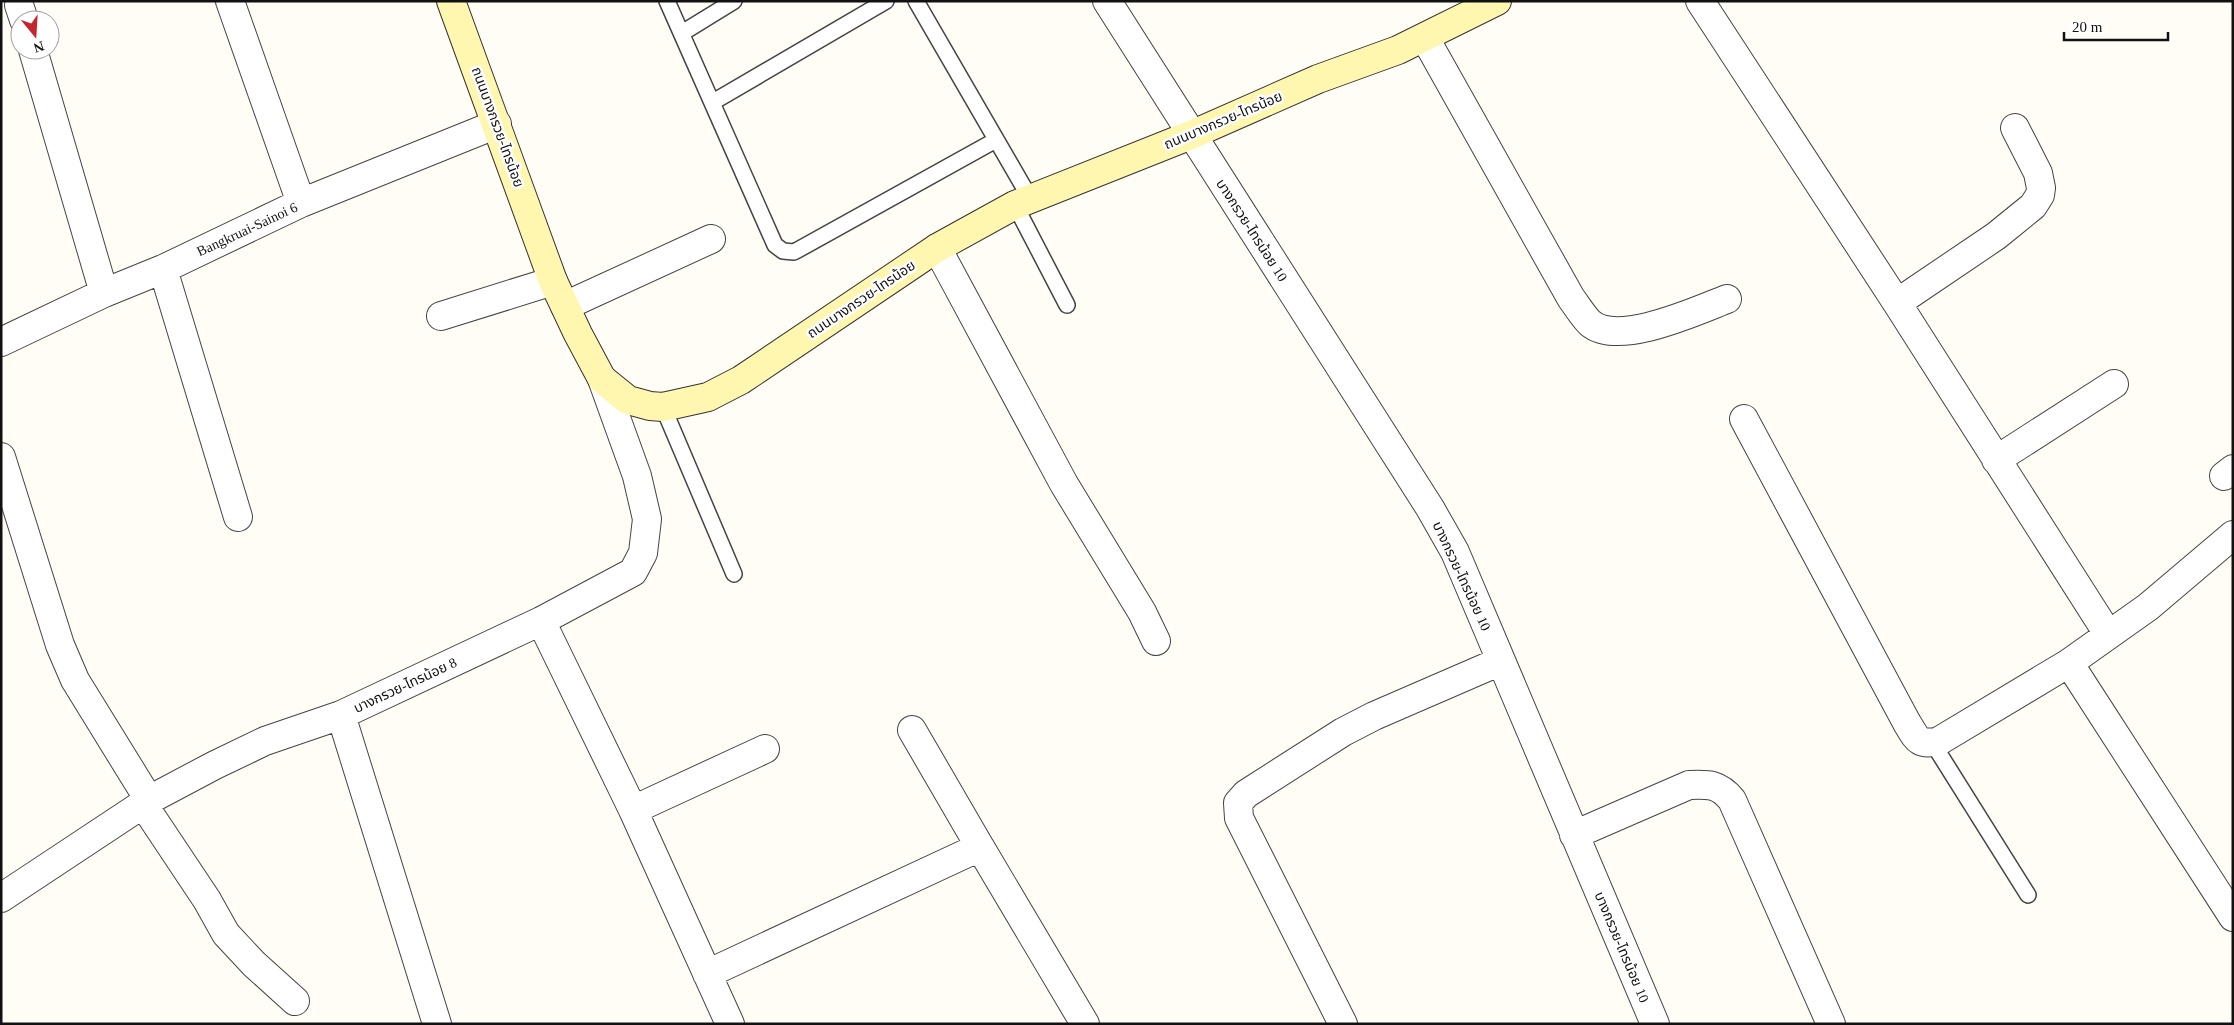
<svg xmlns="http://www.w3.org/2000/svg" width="2234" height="1025" font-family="'Times New Roman','Noto Sans Thai',serif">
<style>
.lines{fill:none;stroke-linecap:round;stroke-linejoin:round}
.service-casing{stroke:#444;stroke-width:18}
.minor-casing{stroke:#444;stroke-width:30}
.secondary-casing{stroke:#333;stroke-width:30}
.service{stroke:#fff;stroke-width:15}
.minor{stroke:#fff;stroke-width:28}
.secondary{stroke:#fff6b0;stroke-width:28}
.labels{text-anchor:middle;stroke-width:5;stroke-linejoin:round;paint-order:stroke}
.street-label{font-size:14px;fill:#111;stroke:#fff}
</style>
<rect width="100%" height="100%" fill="#fffdf5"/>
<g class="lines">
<defs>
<path id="service" d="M667,1L775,245L783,251L794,252L996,140
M916,1L1030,198
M682,33L734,1
M713,102L886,1
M1015,205L1067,305
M663,407L734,574
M1932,742L2028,895"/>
<path id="minor" d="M230,1L301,203
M1107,1L1430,508L1455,552L1655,1024
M1700,1L1897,303L2108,634
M19,5L24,20
M1425,38L1571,298C1577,306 1583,316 1590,323C1618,347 1696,311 1727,299
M33,50L104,293
M937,248L1064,484L1142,612L1156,641
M163,269L238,517
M1897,303L1996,236L2033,206L2040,195L2041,188L2038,173L2015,128
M565,306L711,239
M441,316L553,281
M1,342L104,293L163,269L301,203L497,124
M1744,419L1907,723C1917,739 1918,746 1939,741L2069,663L2148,607L2233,535
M1,457L60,645L75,680L149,800
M1996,460L2114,384
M2224,476L2233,469
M541,621L633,810L730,1024
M2069,663L2233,917
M341,715L437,1024
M912,730L980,847
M143,804L207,900L226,934L254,964L295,1001
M633,810L765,749
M1574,835L1689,785C1709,784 1719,784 1732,800L1831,1024
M1,898L149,800L215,765L265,741L341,715L541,621L633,572L643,553L647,519L637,476L602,379
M707,974L980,847L1085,1024
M1343,1024L1239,818L1238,803L1246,794L1343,732L1374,716L1501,661"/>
<path id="secondary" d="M451,1L553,281L578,334L602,379L628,400L650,406L663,407L708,397L741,380L937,248L1015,205L1191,135L1318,79L1398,50L1497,1"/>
</defs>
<!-- service casing -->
<use href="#service" class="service-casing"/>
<!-- minor casing -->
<use href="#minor" class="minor-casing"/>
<!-- secondary casing -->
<use href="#secondary" class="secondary-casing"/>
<!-- service -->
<use href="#service" class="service"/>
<!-- minor -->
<use href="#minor" class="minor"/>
<!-- secondary -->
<use href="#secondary" class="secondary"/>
</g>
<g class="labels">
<!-- street labels -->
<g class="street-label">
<text transform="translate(1223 120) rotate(-23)" y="5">ถนนบางกรวย-ไทรน้อย</text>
<text transform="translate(498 127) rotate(70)" y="5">ถนนบางกรวย-ไทรน้อย</text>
<text transform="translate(247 229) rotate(-25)" y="5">Bangkruai-Sainoi 6</text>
<text transform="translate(1252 230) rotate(57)" y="5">บางกรวย-ไทรน้อย 10</text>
<text transform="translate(861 299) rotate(-34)" y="5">ถนนบางกรวย-ไทรน้อย</text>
<text transform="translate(1462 576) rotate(65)" y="5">บางกรวย-ไทรน้อย 10</text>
<text transform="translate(405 685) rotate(-25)" y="5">บางกรวย-ไทรน้อย 8</text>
<text transform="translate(1622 947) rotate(67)" y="5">บางกรวย-ไทรน้อย 10</text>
</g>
</g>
<!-- border -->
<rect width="2234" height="1025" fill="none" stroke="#111111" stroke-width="5"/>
<!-- north arrow -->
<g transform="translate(35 35) rotate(162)"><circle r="24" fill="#ffffff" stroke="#a0a0a0"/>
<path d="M0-4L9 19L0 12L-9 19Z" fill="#c4262e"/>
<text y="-8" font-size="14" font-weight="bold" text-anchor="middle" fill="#111111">N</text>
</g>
<!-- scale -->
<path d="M2064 32v8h104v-8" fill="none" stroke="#111111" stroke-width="2.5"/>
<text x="2072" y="32" font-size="15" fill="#111111" stroke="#ffffff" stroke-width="4" paint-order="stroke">20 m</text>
</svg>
